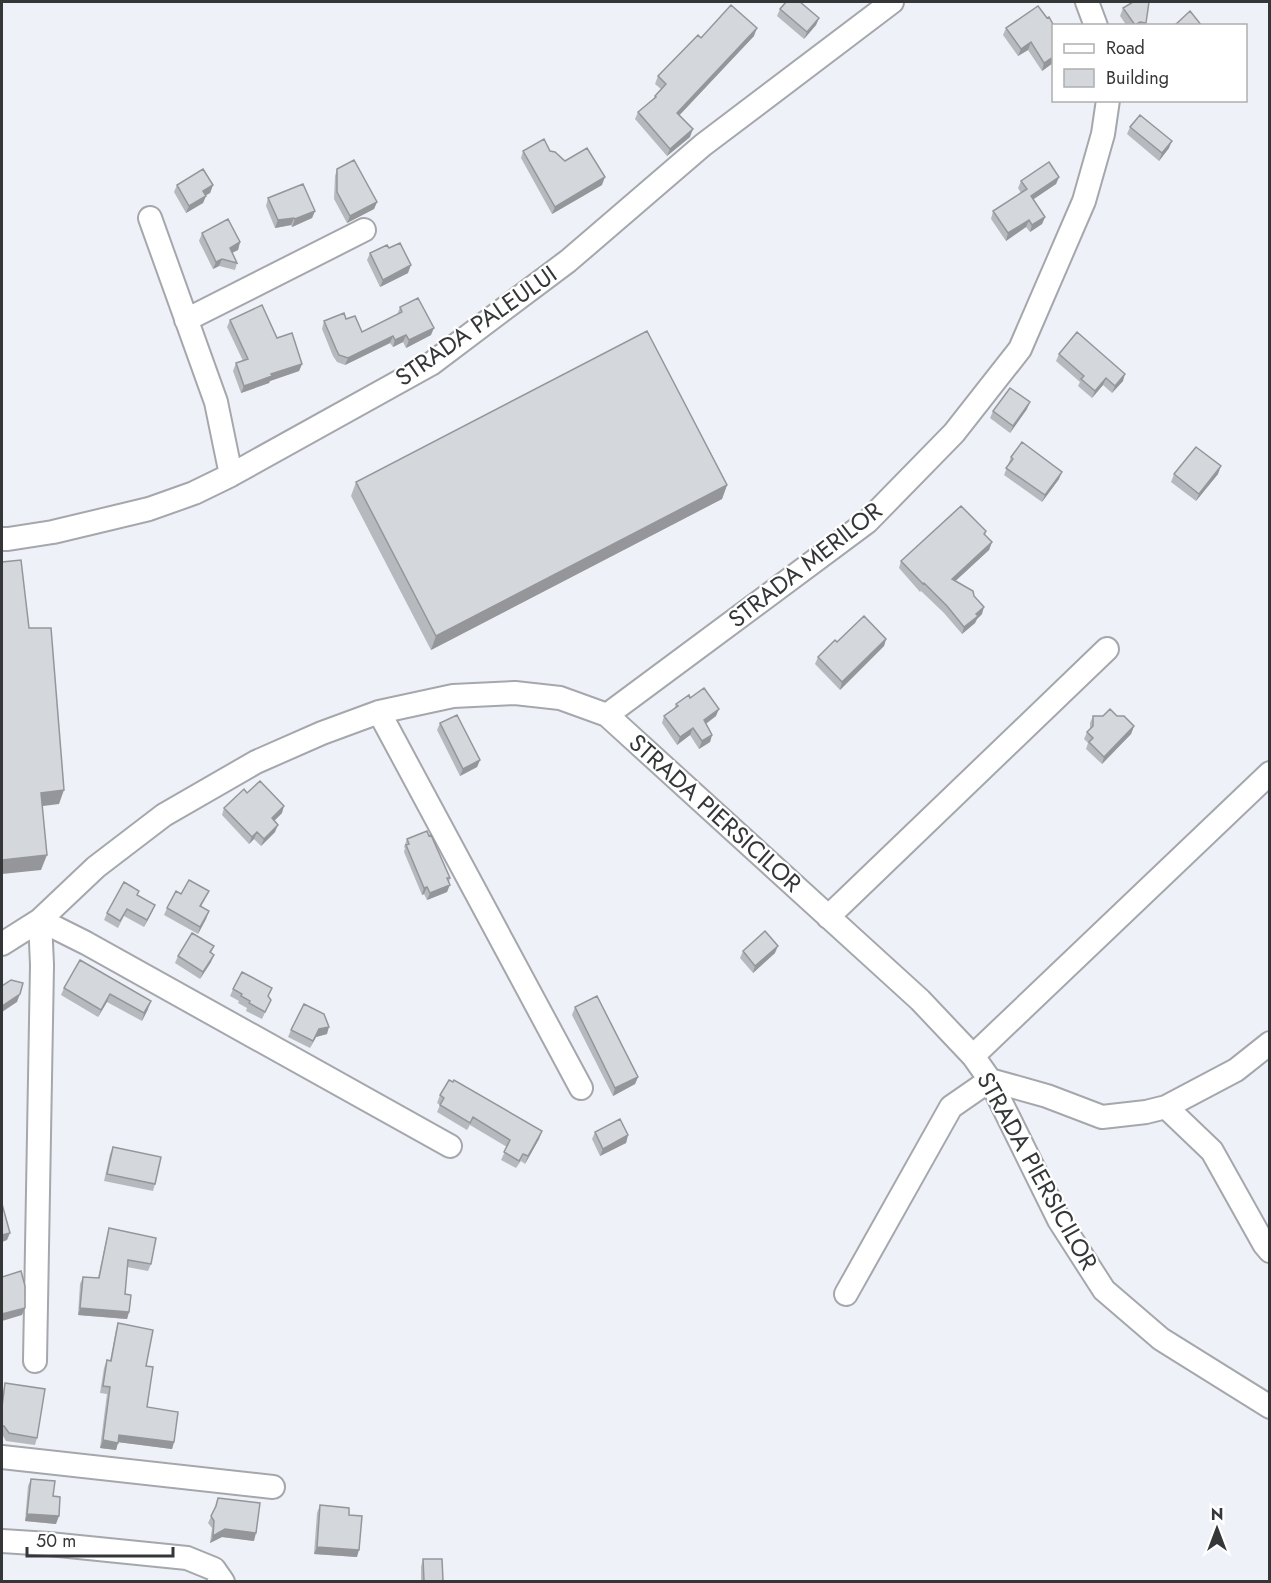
<svg xmlns="http://www.w3.org/2000/svg" width="1271" height="1583" font-family="Jost,sans-serif">
<style>
.lines{fill:none;stroke-linecap:round;stroke-linejoin:round}
.minor-casing{stroke:#a4a7ac;stroke-width:26}
.minor{stroke:#fff;stroke-width:22}
.wall{fill:#b6b9bd}
.shaded-wall{fill:#94969a}
.building{fill:#d4d7dc;stroke:#94969a;stroke-width:1.5}
.labels{text-anchor:middle;stroke-width:4.5;stroke-linejoin:round;paint-order:stroke}
.street-label{font-size:24px;fill:#353638;stroke:#fff}
</style>
<rect width="100%" height="100%" fill="#eef1f7"/>
<g class="lines">
<defs>
<path id="minor" d="M1087,2L1096,26
M150,218L216,402L231,475
M186,320L364,230
M2,539H8L53,532L149,509L194,493L231,475L431,364L568,261L703,145L892,2
M379,712L581,1088
M607,715L867,522L954,433L1020,349L1084,201L1103,134L1108,100
M828,917L1107,649
M2,944L40,920L96,867L164,815L256,762L322,733L379,712L453,696L515,693L560,698L607,715L920,1000L973,1056L990,1080L1059,1220L1104,1290L1161,1339L1270,1407
M973,1056L1270,773
M1166,1107L1212,1151L1264,1244L1270,1251
M846,1294L951,1107L990,1080L1047,1096L1102,1117L1146,1112L1166,1107L1236,1070L1270,1043
M35,1361L42,965L40,920L86,943L450,1146
M2,1457L273,1487
M2,1541L49,1544L187,1558L214,1569L223,1582"/>
</defs>
<!-- minor casing -->
<use href="#minor" class="minor-casing"/>
<!-- minor -->
<use href="#minor" class="minor"/>
</g>
<!-- wall -->
<path class="wall" d="M1038,6L1053,63L1042,71L1028,50L1018,56L1003,35L1006,28Z
M1123,8L1146,23L1145,26H1127L1120,16Z
M780,9L819,18L816,25L804,39L777,16Z
M754,36L679,115L690,137L667,156L635,119L638,112L654,98L655,96L661,89L655,84L658,76L701,38Z
M1130,127L1169,148L1159,161L1127,134Z
M523,151H550L602,185L552,214L521,158Z
M337,169L377,202L374,209L347,223L334,199L335,176Z
M1059,177L1056,184L1033,199L1045,217L1042,224L1030,232L1026,227L1006,241L991,219L993,211L1021,193L1018,188L1021,181Z
M177,185H213L210,193L206,195L203,203L186,213L174,192Z
M268,198L315,211L312,218L292,227L291,225L275,228L266,206Z
M202,233L240,242L238,250L232,253L237,263L235,270L219,266L213,269L199,241Z
M389,248L408,273L380,287L367,260L370,253Z
M400,307L431,335L406,348L403,342L393,347L390,343L345,365L337,362L333,356L322,329L324,321L346,319L362,332L397,315Z
M230,320L277,338L302,364L299,371L270,381L269,383L241,393L233,371L236,363L243,361L227,327Z
M1059,354L1123,381L1112,393L1103,385L1092,398L1078,386L1080,382L1056,361Z
M1027,409L1010,433L990,418L993,411Z
M1011,457L1059,479L1042,502L1004,475Z
M1174,474H1218L1196,501L1171,482Z
M356,482L727,485L722,499L431,650L351,496Z
M986,531L985,535L992,542L989,550L955,581L974,596L982,614L977,619L975,623L962,634L944,613L921,591L920,592L899,568L901,561Z
M886,639L884,646L840,690L815,664L818,657L837,642Z
M690,698L716,716L706,724L712,735L710,742L699,749L690,735L677,745L662,723L664,716L674,709L676,704Z
M1093,716H1117L1134,726L1131,734L1102,764L1086,749L1088,743L1084,739L1087,732L1090,729V723Z
M440,723L480,760L477,767L460,776L437,730Z
M247,793L282,813L274,821L275,832L261,846L254,839L249,844L222,815L224,808Z
M407,839L450,878L447,892L427,900L424,894L422,895L404,852L405,848L404,847Z
M209,891L201,907L209,911L206,919L198,934L164,915L167,908L181,894Z
M137,895L155,905L152,912L144,927L124,916L118,928L104,920L107,913Z
M214,946L211,953V962L200,979L175,963L178,956Z
M743,951L775,953L753,973L740,958Z
M80,960L148,1009L142,1021L107,1002L98,1017L61,995L64,988Z
M233,989L269,997L271,1000L262,1019L246,1011L247,1008L238,1003L239,1001L230,996Z
M575,1007L638,1077L635,1084L613,1096L572,1015Z
M291,1030L327,1034L316,1037L310,1048L288,1037Z
M440,1095L542,1131L539,1139L525,1164L521,1161L516,1168L501,1160L507,1147L470,1125L467,1130L437,1112L440,1105L437,1103Z
M595,1132L628,1135L626,1143L600,1156L592,1139Z
M113,1147L155,1184L153,1191L104,1181L110,1154Z
M109,1228L151,1264L148,1271L127,1267L125,1294L129,1312L127,1319L78,1315L80,1284L83,1277L98,1278L107,1236Z
M118,1323L146,1366L147,1407L174,1442L172,1449L118,1442L116,1450L100,1448L107,1394L100,1393L104,1368L107,1360L110,1361L116,1330Z
M5,1383L37,1438L35,1445L6,1441L2,1434V1397Z
M31,1479L53,1496L56,1524L25,1521L28,1486Z
M218,1498L254,1541L222,1537L210,1543L212,1528L208,1523L214,1510Z
M320,1505L349,1515L357,1557L314,1554L317,1513Z
M423,1559L443,1581H421V1567Z"/>
<!-- shaded-wall -->
<path class="shaded-wall" d="M819,18L816,25L804,39L807,32Z
M757,28L754,36L675,120L677,113Z
M1031,42L1028,50L1018,56L1021,49Z
M1053,57V63L1042,71L1044,63Z
M693,129L690,137L667,156L670,149Z
M1172,141L1169,148L1159,161L1162,153Z
M605,177L602,185L552,214L555,207Z
M1059,177L1056,184L1028,203L1031,196Z
M213,185L210,193L201,198L203,191Z
M206,196L203,203L186,213L189,206Z
M377,202L374,209L347,223L350,216Z
M315,211L312,218L292,227L295,219Z
M1045,217L1042,224L1030,232L1032,225Z
M294,218L291,225L275,228L278,220Z
M1029,220L1026,227L1006,241L1008,233Z
M240,242L238,250L227,255L230,248Z
M222,259L219,266L213,269L216,262Z
M411,265L408,273L380,287L383,280Z
M434,328L431,335L406,348L409,340Z
M406,335L403,342L393,347L395,340Z
M393,336L390,343L345,365L348,358Z
M302,364L299,371L270,381L269,383L241,393L244,386L271,374Z
M1125,374L1123,381L1112,393L1115,386Z
M1106,378L1103,385L1092,398L1095,391Z
M1030,402L1027,409L1010,433L1013,426Z
M1221,466L1218,474L1196,501L1199,494Z
M1062,472L1059,479L1042,502L1045,495Z
M727,485L722,499L431,650L436,636Z
M992,542L989,550L949,587L952,579Z
M984,607L982,614L977,619L975,623L962,634L964,627L976,614Z
M886,639L884,646L840,690L842,682Z
M719,709L716,716L701,727L704,720Z
M1134,726L1131,734L1102,764L1104,757Z
M693,728L690,735L677,745L680,737Z
M712,735L710,742L699,749L702,741Z
M480,760L477,767L460,776L463,769Z
M64,790L59,804L35,807L41,793Z
M284,806L282,813L269,826L272,818Z
M278,825L275,832L261,846L264,839Z
M257,832L254,839L249,844L252,837Z
M47,855L41,870L2,874V860Z
M450,885L447,892L427,900L430,893Z
M427,887L424,894L422,895L424,888Z
M155,905L152,912L144,927L147,920Z
M209,911L206,919L198,934L200,927Z
M778,946L775,953L753,973L755,966Z
M214,955L211,962L200,979L203,972Z
M20,994L17,1002L2,1012V1006Z
M110,994L107,1002L98,1017L101,1010Z
M151,1001L148,1009L142,1021L144,1013Z
M329,1027L327,1034L316,1037L310,1048L319,1029Z
M638,1077L635,1084L613,1096L615,1088Z
M542,1131L539,1139L525,1164L528,1156Z
M628,1135L626,1143L600,1156L603,1149Z
M10,1233L7,1240L2,1242V1235Z
M25,1308L22,1315L2,1321V1314Z
M80,1308L129,1312L127,1319L78,1315Z
M119,1435L174,1442L172,1449L117,1442Z
M103,1440L118,1443L116,1450L100,1448Z
M27,1514L59,1516L56,1524L25,1521Z
M225,1529L256,1533L254,1541L222,1537L210,1543L213,1536Z
M317,1547L359,1550L357,1557L314,1554Z"/>
<!-- building -->
<path class="building" d="M786,2H800L819,18L807,32L780,9Z
M1133,2H1149L1146,23L1140,22L1135,25L1123,8Z
M731,5L757,28L677,113L693,129L670,149L638,112L656,97L655,96L666,84L658,76L698,35L701,38Z
M1038,6L1047,18L1049,17L1054,26H1053V57L1044,63L1031,42L1021,49L1006,28Z
M1190,11L1202,26H1174Z
M1140,115L1172,141L1162,153L1130,127Z
M544,139L550,151L555,152L565,161L587,148L605,177L555,207L523,151Z
M354,160L377,202L350,216L337,192V169Z
M1049,162L1059,177L1031,196L1045,217L1032,225L1029,220L1008,233L993,211L1027,189L1021,181Z
M203,169L213,185L203,191L206,196L189,206L177,185Z
M303,184L315,211L295,219L294,218L278,220L268,198Z
M228,219L240,242L230,248L237,263L222,259L216,262L202,233Z
M400,243L411,265L383,280L370,253L387,245L389,248Z
M418,298L434,328L409,340L406,335L395,340L393,336L348,358L339,355L336,349L324,321L344,313L346,319L355,316L362,332L402,312L400,307Z
M262,305L277,338L292,333L302,364L271,374L272,376L244,386L236,363L248,359L230,320Z
M647,331L727,485L436,636L356,482Z
M1077,332L1125,374L1115,386L1106,378L1095,391L1081,379L1084,376L1059,354Z
M1010,388L1030,402L1013,426L993,411Z
M1022,442L1062,472L1045,495L1006,468L1013,459L1011,457Z
M1196,447L1221,466L1199,494L1174,474Z
M961,506L986,531L984,534L992,542L952,579L973,591L974,596L984,607L976,614L978,616L964,627L947,606L924,583L923,584L901,561Z
M21,560L29,628H51L64,790L41,793L47,855L2,860V562Z
M864,616L886,639L842,682L818,657L835,640L837,642Z
M704,688L719,709L704,720L712,735L702,741L693,728L680,737L664,716L678,706L676,704L689,695L690,698Z
M1110,709L1117,716H1124L1134,726L1104,757L1089,742L1093,738L1087,732L1093,726V716H1103Z
M457,715L480,760L463,769L440,723Z
M260,781L284,806L272,818L278,825L264,839L257,832L252,837L224,808L244,789L247,793Z
M427,831L429,836L431,835L450,878H447L450,885L430,893L427,887L424,888L406,845L409,844L407,839Z
M189,880L209,891L200,906L209,911L200,927L167,908L176,891L181,894Z
M124,882L139,891L137,895L155,905L147,920L127,909L120,921L107,913Z
M765,931L778,946L755,966L743,951Z
M192,933L214,946L210,952L214,955L203,972L178,956Z
M80,960L151,1001L144,1013L110,994L101,1010L64,988Z
M242,972L272,988L268,996L271,1000L265,1012L249,1003L250,1001L241,996L242,994L233,989Z
M11,980L23,983L20,994L2,1006V986Z
M597,996L638,1077L615,1088L575,1007Z
M304,1004L324,1014L329,1027L319,1029L313,1041L291,1030Z
M449,1080L453,1082L454,1080L542,1131L528,1156L523,1154L519,1161L504,1152L510,1140L473,1117L470,1123L440,1105L444,1098L440,1095Z
M620,1119L628,1135L603,1149L595,1132Z
M113,1147L161,1157L155,1184L107,1174Z
M2,1204L10,1233L2,1235Z
M109,1228L156,1238L151,1264L128,1260L125,1294L131,1295L129,1312L80,1308L83,1277L99,1278Z
M21,1271L25,1286V1308L2,1314V1277Z
M118,1323L153,1330L146,1366L153,1367L147,1407L178,1412L174,1442L119,1435L118,1443L103,1440L110,1387L103,1386L107,1360L111,1361Z
M5,1383L45,1389L37,1438L9,1433L4,1426H2V1407Z
M31,1479L55,1481L53,1496L60,1497L59,1516L27,1514Z
M218,1498L260,1503L256,1533L225,1529L213,1536L214,1521L211,1516L216,1506Z
M320,1505L349,1508V1515L362,1516L359,1550L317,1547Z
M423,1559H442L443,1581H424Z"/>
<g class="labels">
<!-- street labels -->
<g class="street-label">
<text transform="translate(476 326) rotate(-35)" y="8">STRADA PALEULUI</text>
<text transform="translate(805 565) rotate(-38)" y="8">STRADA MERILOR</text>
<text transform="translate(715 813) rotate(42)" y="8">STRADA PIERSICILOR</text>
<text transform="translate(1037 1171) rotate(61)" y="8">STRADA PIERSICILOR</text>
</g>
</g>
<!-- border -->
<rect width="1271" height="1583" fill="none" stroke="#353638" stroke-width="6"/>
<!-- legend -->
<rect x="1052" y="24" width="195" height="78" fill="#ffffff" stroke="#aeafaf" stroke-width="1.5"/>
<rect x="1064" y="44" width="30" height="9" fill="#ffffff" stroke="#aeafaf" stroke-width="1.5"/>
<text x="1106" y="54" font-size="18" fill="#353638">Road</text>
<rect x="1064" y="69" width="30" height="18" fill="#d4d7dc" stroke="#aeafaf" stroke-width="1.5"/>
<text x="1106" y="84" font-size="18" fill="#353638">Building</text>
<!-- north arrow -->
<g transform="translate(1217 1529)" stroke="#ffffff" stroke-width="4.5" paint-order="stroke">
<path d="M0-4.5L10 22L0 15L-10 22Z" fill="#353638"/>
<text y="-9" font-size="16" font-weight="bold" text-anchor="middle" fill="#353638">N</text>
</g>
<!-- scale -->
<path d="M27 1547v9h146v-9" fill="none" stroke="#353638" stroke-width="3"/>
<text x="36" y="1547" font-size="18" fill="#353638" stroke="#ffffff" stroke-width="4.5" paint-order="stroke">50 m</text>
</svg>
